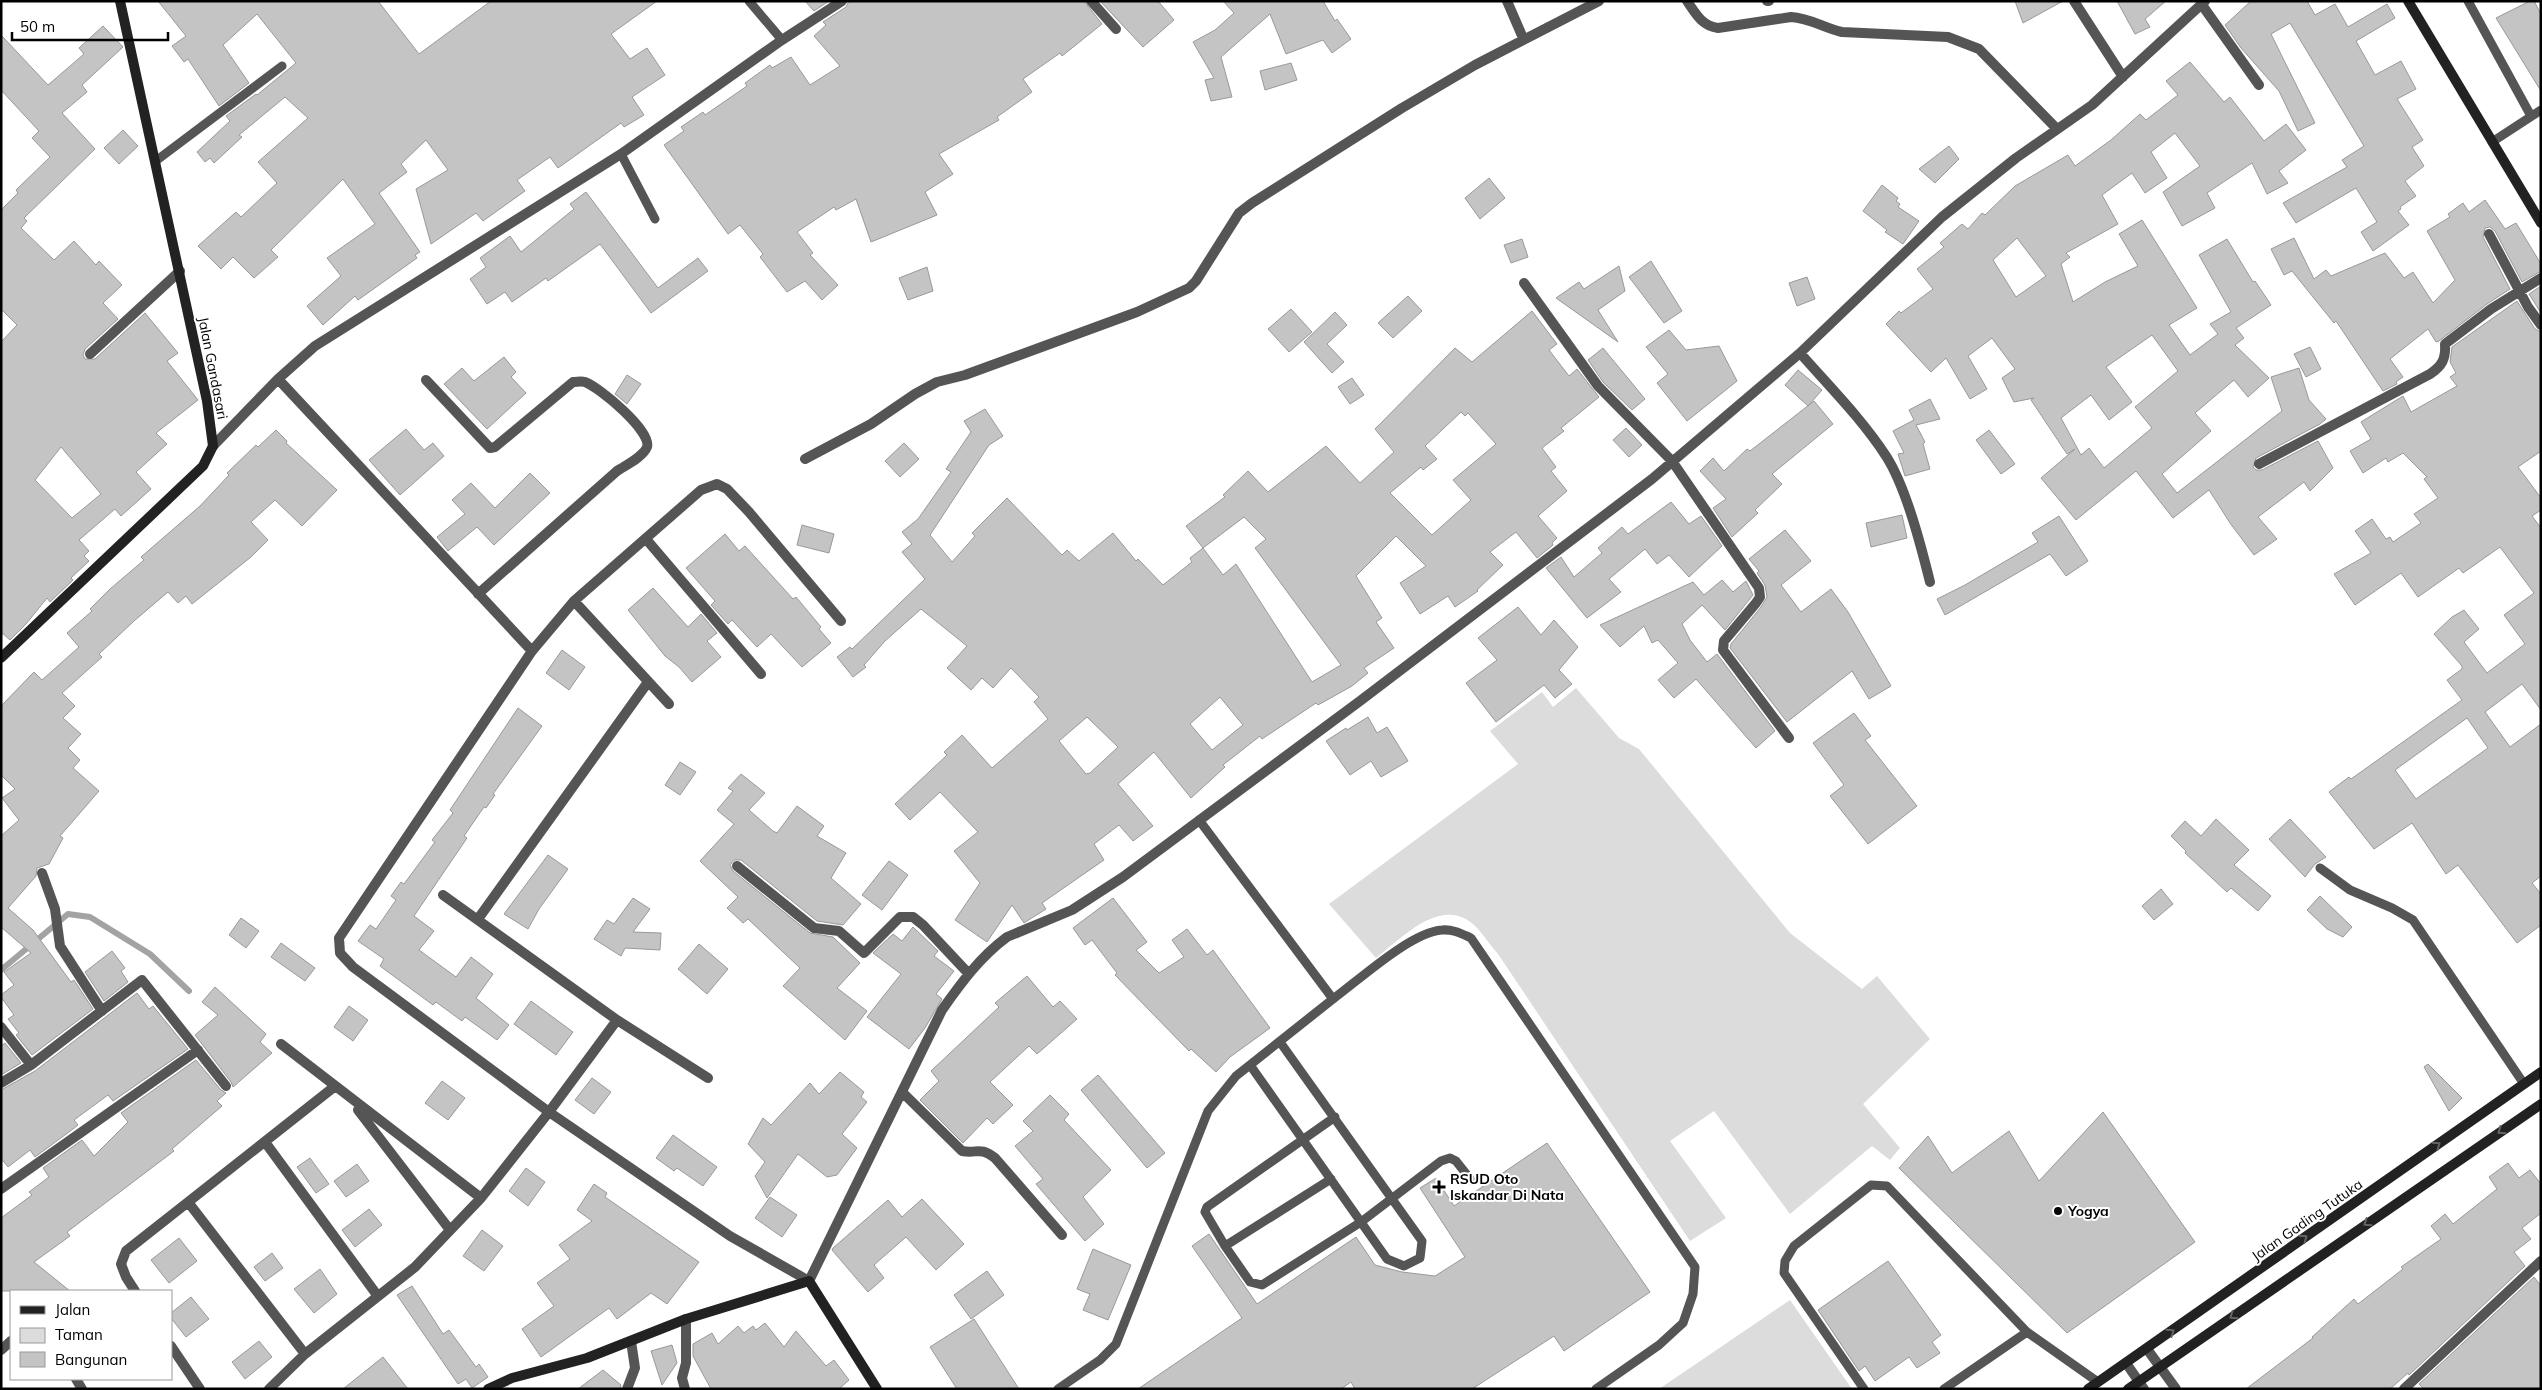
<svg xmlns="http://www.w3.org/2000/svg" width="2542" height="1390" font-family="Mulish,sans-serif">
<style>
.green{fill:#dcdcdc}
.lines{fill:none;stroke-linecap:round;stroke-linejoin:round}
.stream{stroke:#a3a3a3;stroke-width:6}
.building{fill:#c4c4c4;stroke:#999;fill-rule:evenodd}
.lane{stroke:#555;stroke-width:9}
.street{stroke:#555;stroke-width:10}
.secondary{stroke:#222;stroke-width:10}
.oneway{stroke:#646464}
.poi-dot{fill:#000;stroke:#fff;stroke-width:2}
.labels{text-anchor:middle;stroke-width:4;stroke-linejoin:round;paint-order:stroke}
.street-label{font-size:14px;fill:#000;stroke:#fff}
.poi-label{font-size:14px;font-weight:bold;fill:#000;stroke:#fff;text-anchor:start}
</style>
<rect width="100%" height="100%" fill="#fff"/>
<!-- green -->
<path class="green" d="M1576,688L1619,738L1639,749L1790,933L1862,989L1877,976L1930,1039L1863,1104L1900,1148L1890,1160L1872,1146L1790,1214L1714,1111L1670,1141L1726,1218L1690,1241L1498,954C1490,945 1482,932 1473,924C1440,896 1401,939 1376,958L1329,904L1518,764L1490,731L1542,692L1553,707Z
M1790,1300L1852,1389H1659Z"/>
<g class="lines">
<!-- stream -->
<path class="stream" d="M1,970L68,914L90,917L150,954L189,991"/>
</g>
<!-- building -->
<path class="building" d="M158,1H378L419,54L491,1H657L611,34L630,59L647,48L665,75L632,97L644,115L624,127L621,123L558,168L550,157L517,180L525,191L483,221L476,213L431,244L416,189L448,170L426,140L401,164L407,172L379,193L420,252L415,255L417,258L358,300L355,296L323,325L307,306L341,276L327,258L375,224L343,179L271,250L278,257L254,278L233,257L221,269L198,246L236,212L241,217L277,183L258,162L308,118L285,97L239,135L242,137L214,163L210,158L205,162L197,152L230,121L226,116L256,94L257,95L296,63L257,14L223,45L249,83L219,106L188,59L184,62L172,46L186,36Z
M805,1H829L814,11Z
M849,1H1084L1102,24L1062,56L1060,53L1023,79L1032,92L997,117L999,120L939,154L953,174L925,192L937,215L871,242L856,199L836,210L834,207L797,232L813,253L810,255L838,285L822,300L805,281L787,292L760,257L763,254L740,225L728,234L664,145L684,131L681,127L703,112L705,115L747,86L745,83L770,65L772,68L791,57L810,85L840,66L814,36L826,25L823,22L846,7Z
M1100,1H1158L1174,20L1143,47Z
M1223,1H1323L1335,21L1337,19L1351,39L1332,53L1323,40L1286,54L1270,14L1221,57L1232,97L1211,101L1205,80L1214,78L1193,42L1215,30L1234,13Z
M2015,1H2063L2023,23Z
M2117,1H2166L2145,19L2150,27L2135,34Z
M2251,1H2307L2315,15L2335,4L2348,27L2387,4L2395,18L2356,41L2375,75L2401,61L2416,89L2397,99L2423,140L2412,147L2424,166L2405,181L2416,196L2400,207L2401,209L2398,211L2409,225L2373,251L2361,232L2377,222L2356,188L2296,223L2283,203L2347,167L2342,160L2364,146L2290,23L2271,34L2315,123L2298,131L2279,91L2241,48L2225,25Z
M2530,1H2534L2541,14V91L2496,18Z
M103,26L123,47L82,85L87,92L62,113L95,149L24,218L27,221L21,228L54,260L74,241L96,265L99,261L122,285L103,303L118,319L85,349L83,355L85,359H95L145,313L178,353L167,361L198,400L156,433L167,444L136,472L151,489L121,516L115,509L79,540L89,551L84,556L89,561L71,578L73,580L50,602L47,598L26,624L10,640L1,632V342L17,325L1,309V210L18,193L16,190L50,157L32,138L39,131L1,90V35L48,85L84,54L79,48ZM61,447L101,494L72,518L35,480Z
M2190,62L2224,102L2230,97L2264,141L2286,124L2306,150L2279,171L2288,183L2267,194L2252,163L2207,193L2215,208L2182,226L2163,192L2200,166L2175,133L2151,152L2167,178L2145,193L2132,173L2102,195L2118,224L2066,253L2070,257L2061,264L2073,302L2105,282L2138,266L2119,234L2142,220L2197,308L2169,325L2190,355L2218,334L2210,324L2231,312L2199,255L2227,239L2253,282L2255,281L2271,305L2236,328L2244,338L2235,345L2269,378L2248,397L2234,380L2195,413L2211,431L2162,474L2177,493L2282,411L2271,377L2299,368L2309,400L2326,419L2320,424L2256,458L2253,467L2256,470H2262L2318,441L2333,468L2310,491L2304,482L2258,517L2277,539L2254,555L2230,523L2209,490L2173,518L2136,471L2076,520L2041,478L2075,449L2067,454L2031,400L2034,398L2014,402L2002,378L2015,369L1992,338L1968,356L1987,389L1970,399L1946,358L1931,372L1886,324L1899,311L1901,313L1933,289L1917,269L1944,247L1940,243L1962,224L1968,229L1982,213L1985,215L2015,186L2068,155L2075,166L2111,140L2140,114L2146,120L2178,95L2166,81ZM2017,238L2046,276L2016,297L1993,260ZM2152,335L2178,371L2135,407L2152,428L2104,468L2089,448L2081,455L2061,418L2091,395L2109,420L2132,402L2106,367Z
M1291,63L1297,80L1265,90L1260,71Z
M123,130L138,146L119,164L104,148Z
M1949,146L1959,159L1935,183L1919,169Z
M1489,178L1505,198L1480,219L1465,198Z
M1882,185L1898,198L1896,201L1900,204L1898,207L1919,221L1903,244L1885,232L1887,230L1863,211Z
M586,192L658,288L698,258L708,271L651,313L600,244L548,281L546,278L512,302L505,292L487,304L470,279L486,267L480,258L510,236L521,252L574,209L570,204Z
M2485,200L2505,229L2516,223L2541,264V271L2522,282L2495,231L2490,227L2485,228L2483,237L2510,289L2487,304L2439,341L2436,342L2428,329L2390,359L2403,377L2396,382L2397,384L2383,391L2336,321L2334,323L2292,271L2284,275L2271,249L2294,238L2314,279L2326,270L2331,276L2385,253L2404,278L2413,272L2433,303L2455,280L2427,231L2450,217L2448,214L2463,203L2469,212Z
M1522,239L1528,257L1511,263L1504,245Z
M1651,261L1682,311L1664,323L1629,277Z
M1619,266L1625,291L1598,310L1618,342L1556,298L1579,282L1584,289Z
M927,267L933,291L908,300L899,278Z
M1807,277L1815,299L1797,306L1789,283Z
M2541,286V313L2529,294Z
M1408,296L1422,311L1393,338L1378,323Z
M2517,301L2535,329L2541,332V451L2518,467L2541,498V510L2532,516L2541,528V710L2522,684L2485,712L2510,747L2541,724V876L2532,883L2541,894V925L2517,943L2458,865L2446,874L2412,823L2374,849L2329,792L2349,777L2351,779L2462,700L2447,680L2462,669V666L2434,634L2452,617L2464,610L2479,629L2464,642L2487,673L2525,644L2504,615L2534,593L2500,547L2463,573L2459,568L2418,597L2401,573L2355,605L2334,574L2371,553L2355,531L2372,519L2386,539L2390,537L2393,542L2421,523L2414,514L2438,498L2424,479L2427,477L2403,453L2388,462L2386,458L2363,473L2350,451L2371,439L2361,422L2403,396L2411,412L2457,386L2450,377L2456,373L2450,362L2452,347ZM2467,718L2488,748L2416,799L2395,770Z
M1291,309L1312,332L1289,352L1268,329Z
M1532,311L1557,344L1549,350L1569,376L1577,369L1599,397L1561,428L1564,431L1542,448L1556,467L1551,471L1567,491L1538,516L1557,538L1552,543L1553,545L1537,558L1516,532L1490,552L1503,565L1477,590L1478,591L1455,607L1448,596L1420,614L1400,583L1426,566L1396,536L1356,576L1382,618L1376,622L1394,648L1364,668L1368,673L1352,686L1318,705L1316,703L1262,739L1260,736L1223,765L1225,767L1191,798L1154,752L1118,784L1153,826L1133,841L1119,825L1094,844L1104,860L1042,903L1046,909L1027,921L1024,923L1012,905L987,942L955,920L980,883L954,851L978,832L940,792L910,820L895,804L947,755L944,752L962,735L992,768L1048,719L1034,702L1039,697L1011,668L993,688L982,678L971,690L947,668L967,646L921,609L885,641L864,665L866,667L853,677L837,657L850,647L852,649L925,579L902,552L912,544L902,532L918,519L951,472L946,469L971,432L964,421L985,409L1003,436L989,445L930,535L952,562L975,536L972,533L1007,498L1062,555L1067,550L1079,561L1113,533L1136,561L1138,559L1163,585L1192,562L1190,558L1203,548L1186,526L1225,497L1223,495L1248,471L1268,492L1326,446L1360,483L1394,452L1375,429L1455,348L1472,362ZM1461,412L1465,416L1468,413L1496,444L1453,480L1471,500L1432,535L1390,493L1421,467L1423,470L1437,459L1425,446ZM1244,517L1266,539L1255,548L1341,665L1312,682L1236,564L1223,575L1203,548ZM1220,697L1243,725L1212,750L1190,724ZM1087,717L1118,747L1090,773L1086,774L1059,741Z
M1335,312L1347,325L1327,344L1344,362L1332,373L1304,342Z
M1669,330L1686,350L1719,346L1737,381L1687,421L1657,383L1668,374L1646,347Z
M2310,347L2321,369L2306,377L2294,354Z
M1603,348L1645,399L1632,410L1603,382L1588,360Z
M504,357L516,372L511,377L526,393L487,429L444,384L462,368L474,381Z
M1798,370L1822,390L1808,406L1785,385Z
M627,375L641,384L627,404L615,394Z
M1352,378L1364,395L1350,404L1338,387Z
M1930,399L1940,419L1916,425L1925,442L1923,444L1930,469L1905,476L1898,454L1904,453L1893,431L1914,420L1909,410Z
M1814,401L1833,424L1772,474L1782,484L1755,510L1758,513L1732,537L1713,508L1726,499L1700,471L1713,458L1724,471L1747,449L1750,451Z
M1626,428L1642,445L1629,457L1613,440Z
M406,429L424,450L433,443L444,456L400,495L369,460Z
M276,430L287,441L286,443L337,490L302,526L275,500L251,522L268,540L251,557L192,604L186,596L178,603L168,592L134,621L99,654L102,657L62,693L75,706L63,718L81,734L68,748L80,760L73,768L99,791L60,836L63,838L49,864L37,868L36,876L8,908L33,930L71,982L74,980L93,1009L32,1055L16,1035L19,1033L8,1019L14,1015L1,997V995L14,985L4,972L31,953L1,927V836L19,820L2,798L15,789L1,775V706L34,672L42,680L79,647L67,633L92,611L90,609L110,589L144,560L141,557L200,506L229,475L227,473L256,445L258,447Z
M1989,430L2015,464L2001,474L1976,440Z
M904,443L919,459L900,477L885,461Z
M530,473L550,493L494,545L477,527L448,551L437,537L465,514L452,500L471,483L495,508Z
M1671,502L1689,524L1701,516L1722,546L1689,577L1669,555L1657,564L1645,549L1609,579L1621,592L1587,618L1546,568L1561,557L1574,577L1602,553L1598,548L1622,527L1628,534Z
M1902,515L1907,538L1871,547L1866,523Z
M2059,516L2088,561L2066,576L2050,554L1945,615L1937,599L1965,585L2038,542L2032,533Z
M802,525L834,534L829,553L797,545Z
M1785,530L1811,561L1781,585L1801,612L1831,589L1848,612L1891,686L1869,699L1852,671L1787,722L1730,648L1731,644L1761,607L1767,597L1765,585L1757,573L1759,571L1749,559Z
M725,534L739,551L745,546L793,599L796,597L821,627L819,629L831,643L802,667L771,634L757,647L732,620L728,624L711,605L715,601L686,568Z
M1722,580L1733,592L1746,581L1753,595L1725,630L1702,605L1682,624L1690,640L1707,662L1717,654L1775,731L1756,748L1696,679L1674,698L1658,680L1678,663L1658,640L1652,643L1644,626L1620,647L1600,625L1693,582L1704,595Z
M653,588L688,627L701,614L717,633L707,641L721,657L692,682L679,667L665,656L628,610Z
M1518,607L1541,635L1554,620L1578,647L1559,670L1572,684L1555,698L1544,685L1496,722L1466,683L1497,660L1478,638Z
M562,650L585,667L569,690L546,673Z
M518,708L542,726L493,794L495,795L486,808L484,807L464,836L467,838L414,916L434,931L419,950L456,977L471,957L493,974L476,998L509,1025L497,1040L465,1017L462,1021L436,1002L433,1005L380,966L384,959L358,941L370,925L376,929L396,900L391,896L401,882L404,884L435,842L432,840L453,813L450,810Z
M1854,713L1871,736L1865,740L1917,806L1868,844L1830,796L1844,785L1813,743Z
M1368,717L1377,733L1387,727L1408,761L1381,777L1371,761L1350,775L1326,741L1346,728L1347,730Z
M680,762L696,772L680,795L665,785Z
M741,774L765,793L749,810L773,831L777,833L797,806L824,826L817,836L846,853L831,878L861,904L843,925L817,921L741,860H734L730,865L733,871L810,933L833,937L860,963L837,988L867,1011L845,1040L783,986L800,968L748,919L743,923L727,908L738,897L700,861L734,824L717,810L733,791L728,788Z
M2216,819L2249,850L2234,865L2271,896L2258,911L2231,888L2227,892L2185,853L2186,851L2171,836L2185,821L2201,836Z
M2290,819L2326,857L2315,864L2305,877L2269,839Z
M548,855L568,869L539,909L528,929L504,914Z
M889,861L908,875L882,910L862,895Z
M2161,889L2173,904L2154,920L2142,906Z
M2320,896L2352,927L2343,937L2327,929L2307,910Z
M633,898L650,909L633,932L661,933L660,950L625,948L621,956L594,939L607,920L614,924Z
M1113,898L1147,942L1136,950L1159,973L1184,957L1172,940L1187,929L1207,955L1213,950L1270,1028L1230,1057L1216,1072L1191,1049L1189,1051L1115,975L1117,973L1092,940L1085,945L1073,928Z
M241,918L259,931L246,948L229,935Z
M913,927L938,951L934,956L954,971L936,994L942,999L925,1028L909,1049L867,1017L901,974L873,953L893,934L902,941Z
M281,943L315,968L305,981L271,957Z
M699,944L728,969L707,994L678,969Z
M112,951L125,968L121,971L128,982L104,1001L85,972Z
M1027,976L1053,1007L1060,1001L1077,1019L1037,1054L1029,1046L990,1082L1013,1105L993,1124L987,1118L963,1143L920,1100L939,1081L931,1071L999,1007L995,1003Z
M215,987L266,1034L260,1042L272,1053L233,1087L231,1082L195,1035L218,1015L202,1002Z
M137,993L149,1009L153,1006L188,1049L113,1101L108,1095L74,1120L78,1125L73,1129L35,1157L30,1150L8,1167L1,1158V1090L35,1071Z
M531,1001L573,1032L556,1055L514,1024Z
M349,1006L368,1020L353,1041L334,1027Z
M5,1043L21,1063L1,1075V1046Z
M196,1060L221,1090L226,1093L217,1101L222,1106L172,1149L174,1151L67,1232L70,1236L34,1262L70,1291H1V1218L32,1195L29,1192L49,1177L43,1168L82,1140L94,1156L128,1122L121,1113Z
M2428,1064L2462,1098L2449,1111L2424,1067Z
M840,1072L864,1092L861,1097L867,1102L842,1134L857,1148L837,1175L827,1177L798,1154L767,1198L755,1176L765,1162L748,1144L763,1118L771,1125L810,1083L819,1094Z
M1098,1075L1165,1153L1147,1168L1081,1090Z
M592,1078L611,1092L594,1114L575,1100Z
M442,1081L465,1098L448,1120L425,1103Z
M1050,1095L1069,1114L1064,1120L1111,1170L1083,1197L1104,1224L1085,1241L1036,1184L1043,1179L1015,1146L1033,1131L1023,1121Z
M2103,1112L2195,1242L2067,1333L1899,1168L1928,1136L1952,1173L2009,1131L2039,1181Z
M673,1135L717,1167L703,1186L677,1168L674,1171L656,1158Z
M1547,1143L1650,1292L1564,1351L1554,1336L1472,1389H1355L1351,1382L1341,1389H1138L1242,1318L1192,1246L1209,1234L1257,1304L1356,1237L1375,1265L1402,1272L1435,1276L1465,1257L1420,1188L1436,1178L1454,1206Z
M310,1158L329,1184L316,1193L297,1167Z
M2508,1163L2519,1178L2530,1170L2541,1184V1213L2522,1228L2531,1239L2514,1252L2525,1266L2409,1375L2408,1373L2390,1389H2246L2313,1338L2312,1337L2354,1299L2358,1304L2403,1269L2401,1267L2441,1239L2431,1226L2445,1214L2453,1224L2497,1189L2489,1177Z
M357,1164L369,1181L346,1197L334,1181Z
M526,1168L545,1182L528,1206L509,1191Z
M594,1184L607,1193L605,1197L699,1262L667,1304L651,1293L617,1319L609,1308L541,1357L522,1329L554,1306L537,1283L570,1259L559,1245L592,1221L577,1210Z
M770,1197L797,1215L782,1237L755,1218Z
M922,1199L964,1244L936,1270L906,1237L874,1265L884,1278L868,1292L832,1250L833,1248L888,1200L902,1217Z
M369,1209L382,1225L355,1247L342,1230Z
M482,1230L503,1246L484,1271L463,1256Z
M179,1238L197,1261L169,1283L151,1260Z
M1093,1249L1131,1265L1108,1320L1083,1310L1090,1294L1077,1289Z
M272,1253L283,1268L265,1281L254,1267Z
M1888,1261L1941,1335L1932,1342L1940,1353L1917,1368L1909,1357L1875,1381L1865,1366L1859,1371L1818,1310Z
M320,1269L337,1294L314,1313L294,1289Z
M987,1271L1004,1295L971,1319L954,1295Z
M2534,1277L2541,1286V1389H2424L2419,1384Z
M412,1286L443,1334L449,1330L476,1367L479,1364L488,1377L472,1388L466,1379L458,1384L397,1295Z
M191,1297L209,1319L186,1337L171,1318V1313Z
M974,1319L1019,1389H957L930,1347Z
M765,1323L784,1347L796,1331L826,1366L834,1360L849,1380L839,1389H711L693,1356V1344L712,1333L718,1344L738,1326L744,1333L753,1326L756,1330Z
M259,1341L272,1357L245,1379L232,1362Z
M672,1345L677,1363L662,1385L651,1351Z
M383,1357L408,1389H343Z
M603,1370L621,1385L620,1389H578Z"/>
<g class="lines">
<!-- lane -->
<path class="lane" d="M749,1L782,40
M2468,1L2531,116
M2492,142L2541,110
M621,154L655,219
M157,160L282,66
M2320,868L2350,890L2392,908L2413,920L2524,1084
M1333,999C1359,980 1411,932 1442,930C1453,929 1462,934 1471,938L1695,1267L1693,1294L1683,1323L1659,1345L1596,1389
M1250,1065L1387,1259L1404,1266L1420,1258L1422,1241L1280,1042
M1331,1179L1225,1246L1205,1212L1207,1207L1335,1117
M1225,1246L1250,1282L1262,1285L1361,1222L1441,1161L1450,1158L1456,1161L1471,1180
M1058,1389L1100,1360L1116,1344L1208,1111L1236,1076L1333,999L1199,820
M1864,1389L1784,1273L1785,1261L1794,1246L1871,1185L1887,1186L2027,1332
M1944,1389L2027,1332L2098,1382"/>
<!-- street -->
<path class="street" d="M1091,1L1116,29
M1507,1L1523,38
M1687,1C1696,14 1702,26 1718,28L1791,17C1810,18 1824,28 1842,32L1948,37L1979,49L2057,129
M1767,1H1769
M2074,1L2123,77
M2202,5L2259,85
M2489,234L2528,307L2541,325
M1524,283L1598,386L1672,461L1759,588L1760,597L1756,603L1724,641L1723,650L1789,738
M1800,353C1829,386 1862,419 1886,456C1906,487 1921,546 1930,582
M90,354L180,271
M278,379L532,651L574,601L701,490L717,484L727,489L749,512L841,621
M426,380L490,448L495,447L573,382C577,382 581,381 585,382C599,387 652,431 647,447C643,457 626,465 617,471L478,594
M213,446L278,379L315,346L621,154L782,40L842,1
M805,459L871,424L915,394L937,382L965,375L1137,312L1189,288L1196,281L1239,213L1252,203L1402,108L1475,65L1599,1
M2259,464L2430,374C2442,366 2446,359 2445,344L2491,309L2541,278
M646,539L761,674
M574,601L669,704
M532,651L339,938L340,953L353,967L549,1112L730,1236L809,1281L942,1010C961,983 980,957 1007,937L1072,910L1123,877L1360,701L1652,479L1800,353L1942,217L2016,158L2092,105L2205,1
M737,866L814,928L839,931L864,953L900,917H913L923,925L968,973
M42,873L55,909L60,946L102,1011
M443,895L617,1020L708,1078
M478,919L648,682
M1,1027L31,1065
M281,1044L481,1198
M1,1083L31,1065L142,980L226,1086
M902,1092L962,1151C978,1154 979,1146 995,1158L1062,1235
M358,1110L450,1230
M265,1142L377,1295
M1,1189L198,1050
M188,1202L305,1354
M135,1291L126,1277L121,1264L126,1251L334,1087
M171,1346L200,1389
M2147,1349L2176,1389
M1,1350L11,1341
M2126,1363L2144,1389
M76,1379L82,1389
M269,1389L305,1354L415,1267L481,1198L549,1112L617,1020
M627,1389L635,1368L631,1341
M685,1389L682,1378L686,1363V1319
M2404,1389L2541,1261"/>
<!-- secondary -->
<path class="secondary" d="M2408,1L2541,223
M1,658L203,466L213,446L207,401L120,1
M488,1389L512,1378L587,1358L686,1319L809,1281L877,1389
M2088,1389L2541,1072
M2128,1389L2541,1104"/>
</g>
<!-- one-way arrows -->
<defs><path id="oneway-chevron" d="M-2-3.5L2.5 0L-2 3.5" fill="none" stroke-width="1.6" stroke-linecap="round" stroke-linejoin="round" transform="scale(1.25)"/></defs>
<g class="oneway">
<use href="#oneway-chevron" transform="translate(2501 1131) rotate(145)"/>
<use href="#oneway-chevron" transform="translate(2437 1145) rotate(-35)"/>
<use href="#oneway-chevron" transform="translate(2367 1223) rotate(145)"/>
<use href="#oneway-chevron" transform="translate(2304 1238) rotate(-35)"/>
<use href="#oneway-chevron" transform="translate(2233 1316) rotate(145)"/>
<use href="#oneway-chevron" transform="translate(2171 1332) rotate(-35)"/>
</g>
<!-- markers -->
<g class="poi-dot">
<path d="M1436.5 1179.5h5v5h5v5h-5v5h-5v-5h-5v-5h5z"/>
<circle cx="2058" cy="1211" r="5"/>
</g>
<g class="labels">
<!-- street labels -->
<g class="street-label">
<text transform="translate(213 368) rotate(79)" y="5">Jalan Gandasari</text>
<text transform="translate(2307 1220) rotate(-35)" y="5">Jalan Gading Tutuka</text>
</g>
<!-- poi labels -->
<g class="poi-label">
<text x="1450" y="1184">RSUD Oto<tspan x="1450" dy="16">Iskandar Di Nata</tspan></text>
<text x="2068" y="1216">Yogya</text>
</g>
</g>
<!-- border -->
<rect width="2542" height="1390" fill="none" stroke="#000000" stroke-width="5"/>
<!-- legend -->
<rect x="10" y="1290" width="162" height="90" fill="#ffffff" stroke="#999999"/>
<rect x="20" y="1306" width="25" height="8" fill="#222222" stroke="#999999"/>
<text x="55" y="1315" font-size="15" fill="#000000">Jalan</text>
<rect x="20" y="1328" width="25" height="15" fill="#dcdcdc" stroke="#999999"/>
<text x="55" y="1340" font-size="15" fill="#000000">Taman</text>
<rect x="20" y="1352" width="25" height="15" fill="#c4c4c4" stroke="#999999"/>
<text x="55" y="1365" font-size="15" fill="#000000">Bangunan</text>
<!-- scale -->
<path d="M12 32v8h156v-8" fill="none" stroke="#000000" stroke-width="2.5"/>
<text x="20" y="32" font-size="15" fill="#000000" stroke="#ffffff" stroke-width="4" paint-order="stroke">50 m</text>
</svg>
